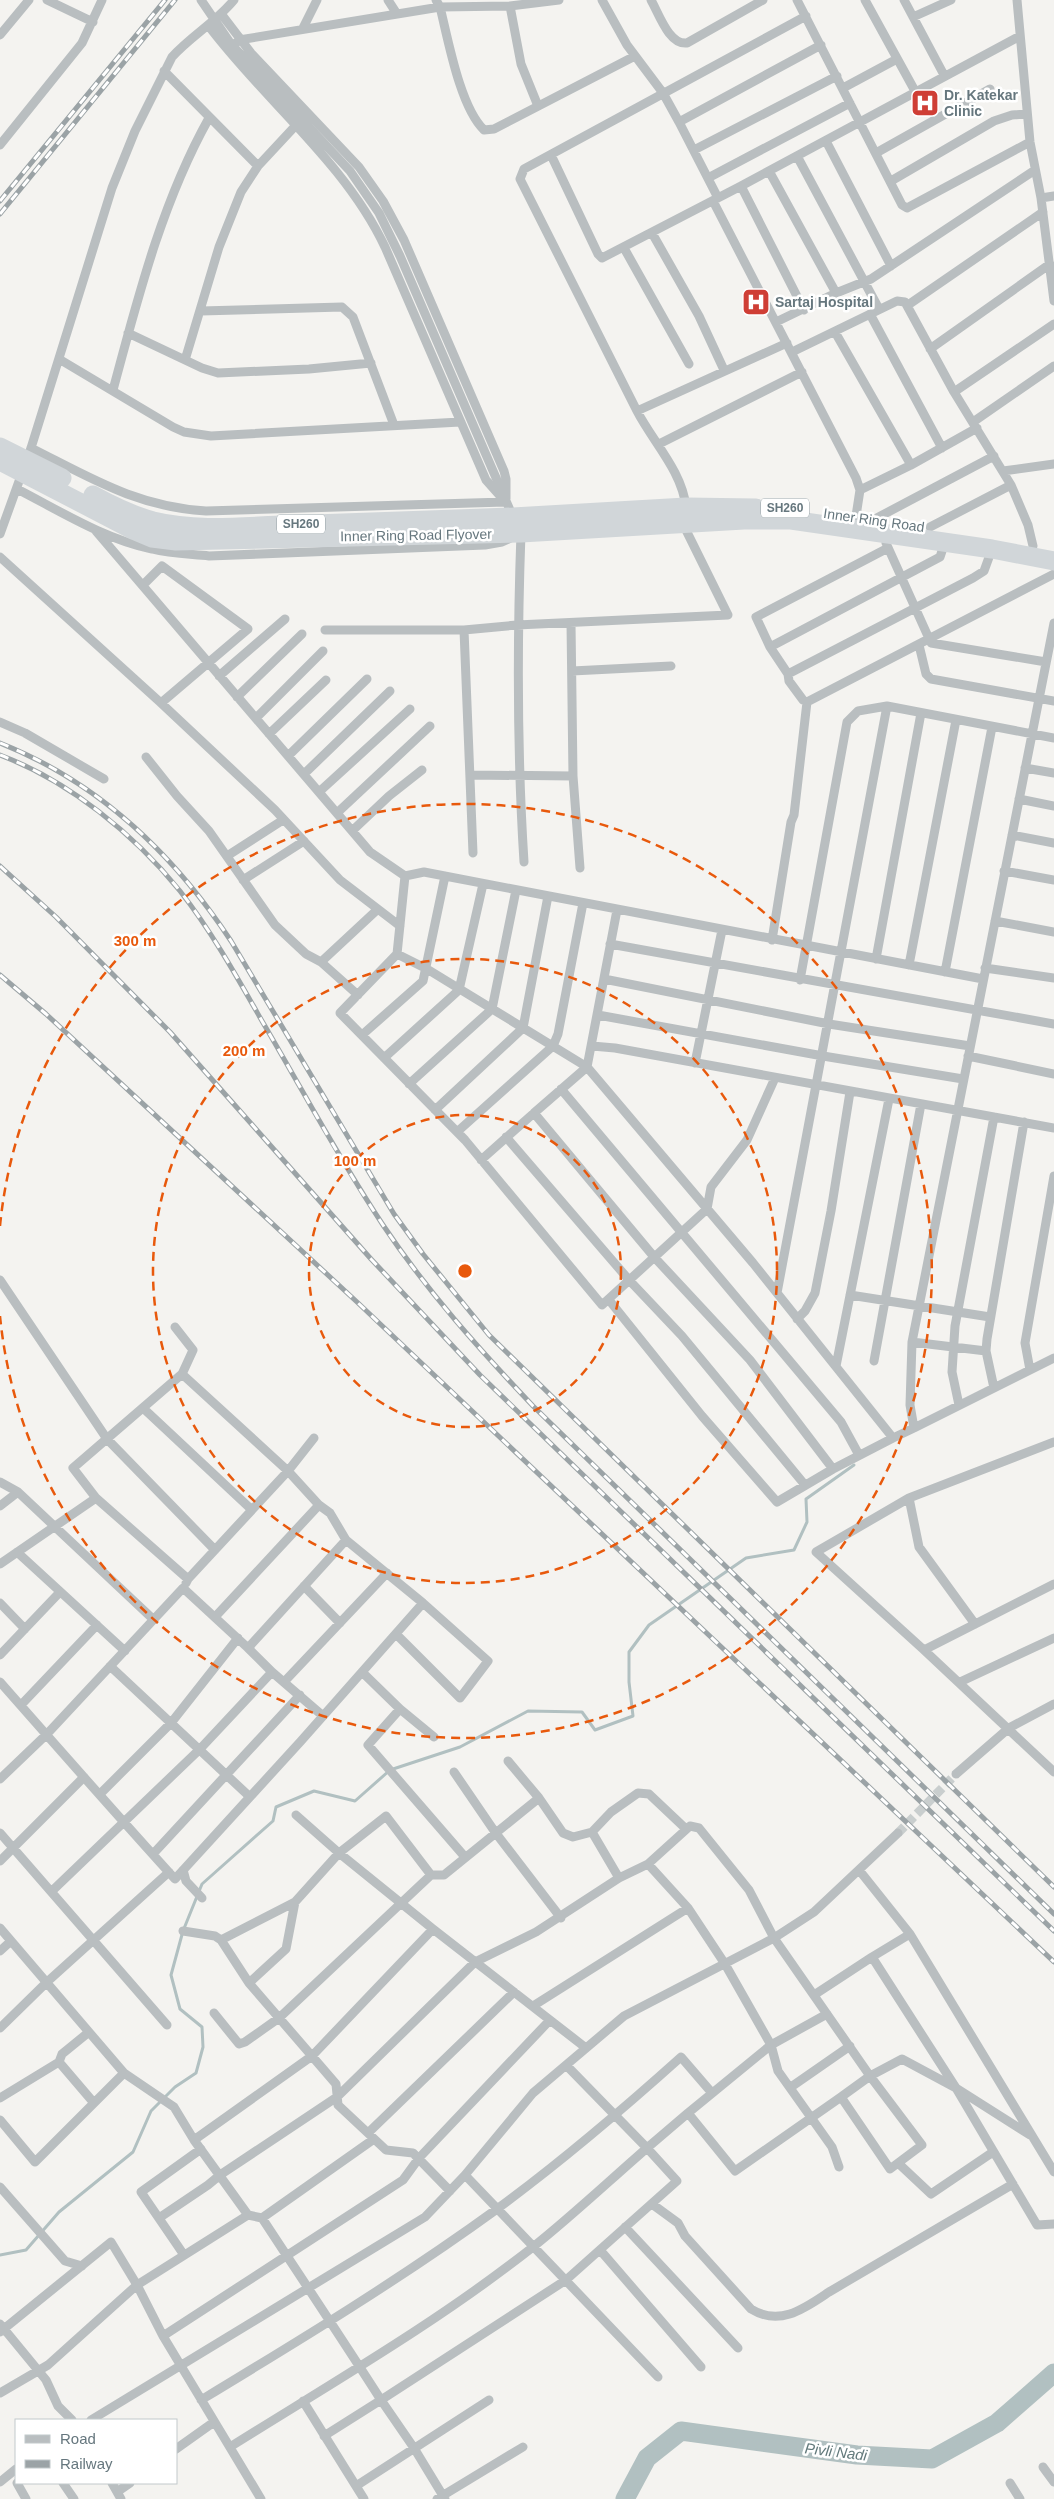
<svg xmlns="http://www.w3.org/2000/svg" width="1054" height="2499" font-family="Helvetica,sans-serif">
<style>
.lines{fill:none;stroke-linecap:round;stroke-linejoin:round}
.stream{stroke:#b1c0c1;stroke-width:3}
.river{stroke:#b1c0c1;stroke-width:19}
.minor-tunnel{stroke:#c9cece;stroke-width:9;stroke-dasharray:9 4.5;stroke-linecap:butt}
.minor{stroke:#b9bec0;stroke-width:9}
.highway{stroke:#d1d6d9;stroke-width:19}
.rail-casing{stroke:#9ba3a6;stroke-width:5}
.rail{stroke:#fff;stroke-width:3;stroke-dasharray:9;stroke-linecap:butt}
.ring{fill:none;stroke:#e8590c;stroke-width:2.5;stroke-dasharray:9 6}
.labels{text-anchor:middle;stroke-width:5;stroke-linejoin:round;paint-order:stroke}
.shield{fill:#fff;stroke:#94a0a5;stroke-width:1}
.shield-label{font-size:12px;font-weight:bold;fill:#66777e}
.poi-label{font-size:14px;font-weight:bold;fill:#66777e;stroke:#fff;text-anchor:start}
.street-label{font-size:14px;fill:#66777e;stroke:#fff}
.water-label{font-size:15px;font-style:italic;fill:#62797b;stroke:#fff}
.centre{fill:#e8590c;stroke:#fff;stroke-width:2.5}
.ring-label{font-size:15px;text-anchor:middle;font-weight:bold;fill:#e8590c;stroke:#fff;stroke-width:5;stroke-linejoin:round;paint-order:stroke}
</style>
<rect width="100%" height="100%" fill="#f4f3f0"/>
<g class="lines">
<!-- stream -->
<path class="stream" d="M0,2255L26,2250L59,2212L133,2152L151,2111L175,2087L196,2073L203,2047L202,2027L180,2009L171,1975L183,1931L202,1884L273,1821L276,1807L314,1791L355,1801L390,1770L460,1747L528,1711L582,1712L595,1730L633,1716L629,1682V1652L649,1625L746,1558L794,1550L807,1522L806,1499L854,1465"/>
<!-- river -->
<path class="river" d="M625,2499L647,2458L681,2431L857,2455L932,2459L997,2423L1054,2373"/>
<!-- minor-tunnel -->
<path class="minor-tunnel" d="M898,1833L956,1774"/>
<!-- minor -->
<path class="minor" d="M47,0L93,22
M201,0L231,44L350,171L379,213L400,256L513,517
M388,0L397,14
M436,0L440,7C448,39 460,107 484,130L494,129L635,56
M602,0L627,45L663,93L679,122L718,198
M651,0C659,14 669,45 687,43L763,0
M797,0L902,205L907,208L1030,142
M865,0L915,91
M904,0L944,75
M1017,0L1030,142L1041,198L1054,301
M510,6L521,64L538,106
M222,15L251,53L359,167L383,201L404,240L504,471L506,479V499
M913,17L951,0
M208,25C264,100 345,162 385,247L486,480L502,498
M303,28L317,0
M0,35L29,0
M236,43L239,40L440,7L510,6L559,0
M164,71L258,166
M843,88L897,59
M679,122L821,45
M826,141L891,266
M0,145L82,43L102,0
M694,150L837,76
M876,153L990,89
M551,155L598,254L602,258L741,186
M797,156L879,309
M769,171L836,293
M708,178L850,103
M891,181L994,121L1012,115L1027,114
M1041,198L1054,196
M713,201L856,478L860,490L856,516
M652,233L699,316L724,370
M624,248L689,364
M908,305L1043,212
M804,310L741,186L1020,36
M201,311L342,307L353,317L394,425
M870,314L942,448
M776,322L836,293L871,279L1035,170
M835,332L911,465
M128,333L202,368L218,373L309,369L371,363
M930,349L1050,264
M792,352L897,301L905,302L954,392L1011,485L1028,525L1033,546
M59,359L173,427L184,432L211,436L460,422
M185,360L219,247L241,192L258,166L298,123
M113,390C138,297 162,202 209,118
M954,392L1054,324
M637,411L787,343
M973,422L1054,366
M659,444L802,372
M31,448C91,478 137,507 206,511L505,502
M1003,471L1054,464
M17,489C60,511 104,539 152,549C171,554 190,554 209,556L485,545L502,542L521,533C517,643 517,752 524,862
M860,490L911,465L977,428
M686,507C682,471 653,442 637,411L520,179L524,169L806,16
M873,520L994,456
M930,527L1011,485
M96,531L370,852L405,876
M0,534L31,448L112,188L135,131L172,57C191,36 216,22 234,0
M886,543L931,643L1046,662
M0,557L161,703
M143,585L162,566L248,629L161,703L275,810L340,880L400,926
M325,630H464L517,625L728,615L683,524
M464,630L473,853
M919,645L926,674L931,679L1054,701
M770,647L940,557L945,542
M572,671L671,666
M788,674L973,578L984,571L992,549
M219,676L285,619
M237,697L302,634
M807,702L1054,574
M807,702L803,700L789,681L788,674L770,647L756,617L888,548
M256,718L323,651
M0,722L25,733L104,779
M269,734L326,680
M288,756L367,679
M146,757L177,796L209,831L275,925L306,954L321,962L358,995
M1025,768L1054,773
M304,774L390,691
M470,775L573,776L571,623
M573,776L580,868
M319,792L410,709
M1019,799L1054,806
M337,813L430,726
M352,831L389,796L422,770
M1012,835L1054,843
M227,856L283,820
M1004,871L1054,880
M243,880L304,841
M995,921L1054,932
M772,940L791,822L794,815L807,702
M610,944L1054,1024
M397,954L405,876L424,872L983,979
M876,959L921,713
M321,962L378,909
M909,965L956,720
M985,968L1054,978
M945,972L992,727
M604,979L829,1024L970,1046
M800,980L847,722L858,711L887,706
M598,1015L823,1056L963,1079
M362,1035L423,981L445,876
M592,1046L615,1048L1054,1128
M968,1056L1054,1074
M384,1058L459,990L483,884
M695,1063L722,930
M775,1078L747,1140L711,1187L707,1209L602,1305L465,1140L340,1013L397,954L427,969L587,1067L753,1263L893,1438L914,1428L910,1405L912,1342L1054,623
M409,1084L492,1009L516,890
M561,1089L841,1422L859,1455
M435,1110L523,1028L548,896
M534,1113L587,1067L617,910
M457,1132L553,1046L558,1034L583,903
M506,1137L629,1280L682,1336L805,1485
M481,1160L534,1113L655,1258L750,1360L833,1469
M0,1280L107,1439L215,1550
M777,1293L887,706L1054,738
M850,1295L990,1317
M609,1300L702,1416L777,1502L833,1469L893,1438
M797,1319L805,1311L815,1293L831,1211L850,1092
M175,1327L193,1350L182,1374
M912,1342L986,1351
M874,1361L921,1104
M836,1366L889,1099
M1030,1370L1025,1343L1054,1176
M994,1388L986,1351L987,1339L1024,1122
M959,1405L952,1372L955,1326L994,1117
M143,1408L252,1510
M914,1428L1054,1358
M314,1438L288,1471L319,1505L330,1513L346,1540
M0,1482L18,1492L154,1620
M96,1498L73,1468L182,1374L288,1471L188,1579
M909,1498L1054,1442
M0,1506L18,1492
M17,1552L125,1651
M0,1564L96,1498L188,1579L186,1583
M1054,1584L924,1650L1054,1772
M304,1586L340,1623
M0,1603L25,1629
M215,1617L319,1505
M396,1634L460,1698L488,1661L423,1603
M924,1650L816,1552L909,1498L919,1547L975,1624
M0,1655L60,1592
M110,1666L250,1797
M272,1672L323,1716
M362,1672L400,1709L434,1737
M0,1682C58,1748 116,1814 175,1879L301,1741L423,1603L346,1540L248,1648L183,1588L47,1734L0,1779
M284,1682L387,1573
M960,1682L1054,1638
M21,1705L97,1625
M400,1709L368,1745L465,1857
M508,1761L539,1798L563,1833L573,1837L592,1832L611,1812L638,1793L649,1794L685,1828
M454,1772L495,1832L561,1918
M956,1774L1009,1728L1054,1704
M100,1794L171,1723L238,1638
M296,1815L339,1853L386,1816L431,1875
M592,1832L619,1878
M0,1833L167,2025
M153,1854L300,1695
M0,1861L84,1777
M648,1864L688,1908L725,1964L771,2045L688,2113
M183,1870L186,1881L202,1898
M859,1870L910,1934L1054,2172
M52,1891L200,1749L272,1672L248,1648
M0,1928L124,2073L35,2162L0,2120
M183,1931L215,1936L221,1940L249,1983
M910,1934L872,1957L956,2088L1030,2135
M221,1940L295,1902
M0,1951L11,1941
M814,1995L872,1957
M533,2006L688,1908
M214,2013L239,2044L245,2042L279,2018L431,1875H444L539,1798
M827,2014L771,2045L778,2071L832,2147L839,2167
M0,2028L47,1982L169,1872
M89,2032L62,2054L59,2062L94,2103
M124,2073L174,2107L194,2140
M791,2087L850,2046
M841,2097L870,2076L902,2059L956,2088L1037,2225L1054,2224
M0,2098L59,2062
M368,2133L514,1992
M898,2163L931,2194L993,2152
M465,2175L658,2377
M0,2187L65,2261L82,2266
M450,2191L413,2153L386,2150L338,2105L336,2084L249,1983L286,1949L295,1902L339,1853L433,1929L586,2048
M652,2204L678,2223L685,2236L751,2309C780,2327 805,2308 829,2292L1013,2184
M248,2215L194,2140L312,2056L433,1929
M159,2218L208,2185L220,2175L337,2097L475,1962L536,1932L619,1878L648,1864L690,1826L699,1828L749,1890L774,1938L870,2076L922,2145L890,2169L841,2097L735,2171L688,2113L647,2148L566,2065
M625,2227L738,2348
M600,2250L701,2367
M184,2255L141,2192L201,2149
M0,2324L46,2380L58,2406L72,2420
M0,2332L111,2242L137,2285L48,2365L0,2393
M163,2336L403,2180L419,2158L550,2020
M201,2400C302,2339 402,2278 497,2209C561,2162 622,2110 681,2057L712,2093
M303,2401L364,2499
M91,2420L425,2217L465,2175L533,2093L624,2016L774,1938L814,1912L898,1833
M324,2436L381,2400L414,2448L445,2499
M230,2447C332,2383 438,2322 533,2247C572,2216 609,2181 647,2148L677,2181L566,2280L381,2400C342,2339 302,2279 262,2218L374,2139
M176,2449L214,2422
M1043,2467L1054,2482
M0,2482L16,2469
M17,2483L26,2499
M63,2483L74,2499
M112,2483L121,2499
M1010,2483L1020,2499
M356,2486L489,2400
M117,2492L130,2483
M261,2499L163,2336L137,2285L248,2215L262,2218
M437,2499L523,2447"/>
<!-- highway -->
<path class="highway" d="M0,447L62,478
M0,461L133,530L152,538L176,541L521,533L744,520H791L992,549L1054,561
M93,495C111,505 132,515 153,521C194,531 237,527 279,525
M314,524L513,517L686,507L756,508"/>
<defs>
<path id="rail" d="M0,201L165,0
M0,214L175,0
M0,743C98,782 173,853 231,941L394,1214L423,1254L489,1335L1054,1887
M0,755C69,781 134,834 180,891C212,932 237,977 262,1021C302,1089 339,1159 383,1225C427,1291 479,1349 533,1406L1054,1914
M0,866L56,917L170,1032L371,1259L480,1375L1054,1931
M0,975L46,1014L357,1302L1054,1962"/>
</defs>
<!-- rail casing -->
<use href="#rail" class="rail-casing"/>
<!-- rail -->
<use href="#rail" class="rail"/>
</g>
<!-- distance rings -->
<g class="ring">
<circle cx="465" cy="1271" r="156"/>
<circle cx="465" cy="1271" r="312"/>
<path d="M0 1226A467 467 0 1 1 0 1316"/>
</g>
<!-- icons -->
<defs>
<symbol id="hospital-square" viewBox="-11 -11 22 22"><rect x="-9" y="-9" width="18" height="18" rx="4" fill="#cf3e35" stroke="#fff"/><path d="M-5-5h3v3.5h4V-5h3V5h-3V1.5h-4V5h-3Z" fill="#fff"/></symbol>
</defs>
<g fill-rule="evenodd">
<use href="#hospital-square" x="909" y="87" width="32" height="32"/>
<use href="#hospital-square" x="740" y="286" width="32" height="32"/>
</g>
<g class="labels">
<!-- shield labels -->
<g class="shield">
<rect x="761" y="498.5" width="48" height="19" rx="4"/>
<rect x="277" y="514.5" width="48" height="19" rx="4"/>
</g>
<g class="shield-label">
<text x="785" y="512">SH260</text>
<text x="301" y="528">SH260</text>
</g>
<!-- poi labels -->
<g class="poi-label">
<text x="944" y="100">Dr. Katekar<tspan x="944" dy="16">Clinic</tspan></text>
<text x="775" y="307">Sartaj Hospital</text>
</g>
<!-- street labels -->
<g class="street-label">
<text transform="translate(874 520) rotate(8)" y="5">Inner Ring Road</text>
<text transform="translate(416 535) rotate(-1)" y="5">Inner Ring Road Flyover</text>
</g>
<!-- water labels -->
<g class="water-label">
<text transform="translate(836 2452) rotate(7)" y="5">Pivli Nadi</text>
</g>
</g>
<circle cx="465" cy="1271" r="8" class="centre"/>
<g class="ring-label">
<text x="135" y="946">300 m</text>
<text x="244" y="1056">200 m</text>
<text x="355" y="1166">100 m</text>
</g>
<!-- legend -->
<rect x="15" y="2419" width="162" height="65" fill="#ffffff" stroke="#c2c9cb"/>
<rect x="25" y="2435" width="25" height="8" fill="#b9bec0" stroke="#c2c9cb"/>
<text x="60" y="2444" font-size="15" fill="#66777e">Road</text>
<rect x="25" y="2460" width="25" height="8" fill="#9ba3a6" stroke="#c2c9cb"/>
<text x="60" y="2469" font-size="15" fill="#66777e">Railway</text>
</svg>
